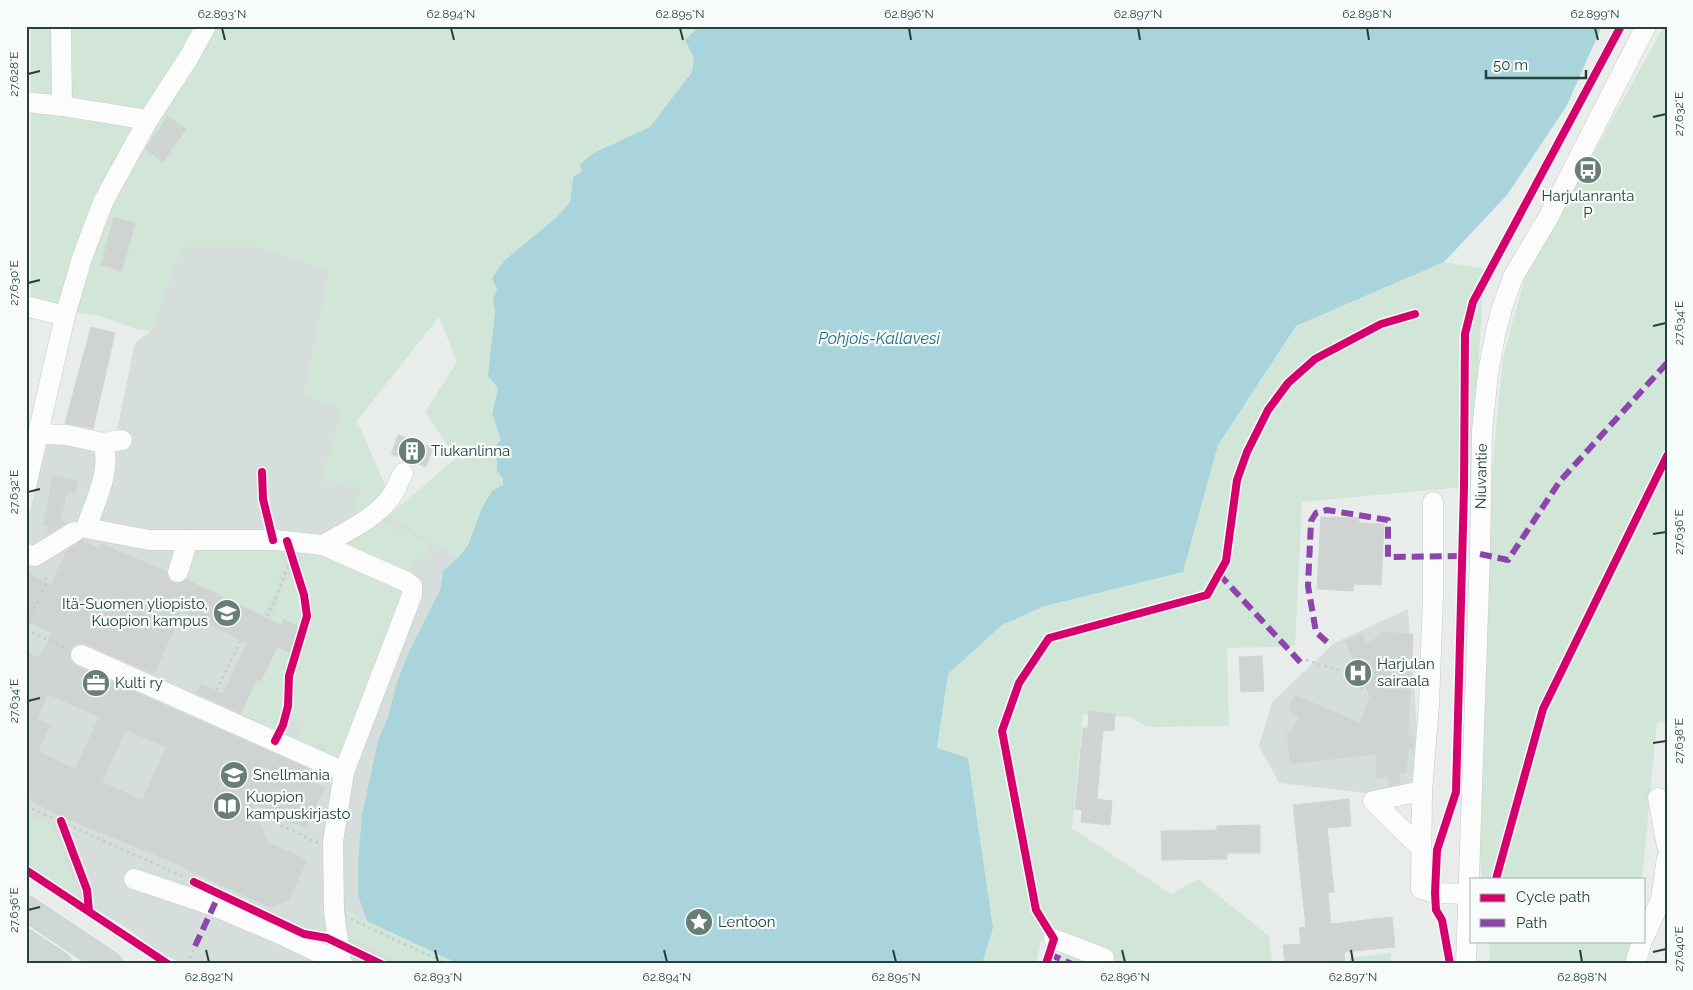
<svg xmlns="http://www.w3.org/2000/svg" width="1693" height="990" font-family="Raleway,sans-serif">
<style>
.built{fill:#d6dedb}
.green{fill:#d1e6d8}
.water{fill:#a9d4db}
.building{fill:#cfd4d2;stroke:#d1d6d4;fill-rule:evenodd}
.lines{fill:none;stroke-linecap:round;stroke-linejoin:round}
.minor-casing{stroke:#c5cac8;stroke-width:21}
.major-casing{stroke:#c3ccc9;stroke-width:26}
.path{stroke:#c3ccca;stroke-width:2.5;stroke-dasharray:2.5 4;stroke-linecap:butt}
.minor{stroke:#fcfcfc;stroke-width:20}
.major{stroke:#cfd7d5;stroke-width:25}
.quiet{stroke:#8e44ad;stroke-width:6;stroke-dasharray:12 6;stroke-linecap:butt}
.cycleway-casing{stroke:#f7fbf9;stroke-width:11}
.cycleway{stroke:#d6006c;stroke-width:8}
.ticks{fill:none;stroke:#24423a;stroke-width:2}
.labels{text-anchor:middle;stroke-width:4.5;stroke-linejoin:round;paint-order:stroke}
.poi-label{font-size:15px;fill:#24423a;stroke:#f7fbf9;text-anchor:start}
.street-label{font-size:15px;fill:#24423a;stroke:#f7fbf9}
.water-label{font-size:16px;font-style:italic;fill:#1c6f80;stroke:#f7fbf9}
.neatline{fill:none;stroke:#24423a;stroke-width:2}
.ticks-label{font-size:12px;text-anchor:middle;fill:#24423a}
</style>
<rect width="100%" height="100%" fill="#e8edeb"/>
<!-- built -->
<path class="built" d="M181,246H259L330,270L305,394L347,408L363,488L348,526L379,520L389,515L458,558L443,571L440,590L397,682L388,717L378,740L362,814L358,896L367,921L459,964H187L164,956L131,931L26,866V518L28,519L48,439L112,454L135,343L151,331Z
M1408,609L1418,741L1413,789L1375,794L1279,783L1259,746L1272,702L1334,643Z"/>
<!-- green -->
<path class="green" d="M31,26H696L695,30L685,40L694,58L692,72L650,127L573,177L570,202L497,289L493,300L495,312L492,383L498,389L492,414C496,423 496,431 501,440L492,449L497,461V472L503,478V485L482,508L468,545L458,558L389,515L456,458L425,412L457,362L439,317L357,421L387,489L349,529L347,526L363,489L321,480L343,410L305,394L330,270L259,246H181L151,331L136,329L96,315L31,308Z
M1664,26H1667V722L1657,723L1642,879H1482L1480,857L1492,471L1503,358L1525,277Z
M1444,262L1491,270L1483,289L1471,489L1452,488L1302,502L1295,646L1227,648L1229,726L1147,727L1130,717L1083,714L1072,828L1171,894L1198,879L1269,936L1272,964H1052L1056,956L1070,948L1041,940L1036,964H982L993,928L937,748L948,674L1002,625L1045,606L1183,572L1218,445L1296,326Z
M379,520L385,521L403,534L408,533C416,538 413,544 425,540L430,546L423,558C414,557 410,564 410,573L336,542Z
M190,546L278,549C291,572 273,593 263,615L182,577Z
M303,547L395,580L405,594L340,761L322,756L327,747L319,742L315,752L295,746L305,722L288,717L291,710L292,674L312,622C313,600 305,577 299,555V551Z
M293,568C300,584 308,610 301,628L284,619L281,625L272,621L274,618L273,613Z
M277,647L292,655L286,672L284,711L276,732L239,718L257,679L261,681Z
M26,813L53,826L82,904L54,891L26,872Z
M347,911L459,964H401L350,939Z
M1489,941H1636L1633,964H1490Z
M1391,953V964H1348L1350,958Z"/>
<!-- water -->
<path class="water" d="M696,26H1602L1566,107L1507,195L1444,262L1296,326L1218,445L1183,572L1045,606L1002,625L948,674L937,748L968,758L993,928L982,964H459L367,921L358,896V864L362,814L378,740L388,717L397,682L409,652L440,590L443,571L458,558L468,545L482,508L492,491L503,485V478L497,472V461L492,449L501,440C497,431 496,423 492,414L498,389L488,376L495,312L493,300L497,289L492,278L505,260L556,218L570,202L573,177L582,171L580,164L594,153L650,127L692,72L694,58L685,40L695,30Z"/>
<!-- building -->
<path class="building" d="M168,116L186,129L163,162L145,149Z
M114,217L135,223L122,271L101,265Z
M91,327L115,333L93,429L65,423Z
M398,435L433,448L426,467L391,454Z
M53,475L77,481L75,494L67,492L60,521L67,522L50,533L47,532L48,526L43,525Z
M1321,517L1359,518V523L1384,524L1381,585L1354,584L1353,591L1317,589Z
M82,540L100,549L102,544L166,571L169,580L174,583H181L187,580L281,625L283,619L301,628L290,653L277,647L261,681L257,679L241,713L196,693L201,684L223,694L247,643L182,611L154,674L85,644L79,643L74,645L70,650L69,656L71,662L76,666L316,772L311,782L325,787L305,828L253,804L267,842L307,860L289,900L269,907L163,858L58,815L26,798V652L39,658L52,633L26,621V581L29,574L51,585L67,550ZM48,694L99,717L75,769L38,751L50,725L37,719ZM126,730L166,747L142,800L102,782Z
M1381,632L1413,634L1408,736H1414L1413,749L1408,748L1406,773H1400V783L1389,786L1388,776L1377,779L1376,754L1290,764L1287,732L1291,731L1299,717L1289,710L1295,695L1360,723L1370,697L1345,641L1362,634L1365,644L1381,636Z
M1262,656L1264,691L1241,692L1239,657Z
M1089,711L1115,714L1114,731L1103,730L1097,799L1112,801L1110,825L1081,822L1082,810L1075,809L1083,728H1088Z
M1349,799L1351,826L1327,828L1334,892L1328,893L1331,924L1392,917L1395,947L1344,952L1345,964H1285L1283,945L1301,944L1299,928L1306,927L1293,805Z
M1260,825V853H1227V859L1162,860L1161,831L1217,830V826Z"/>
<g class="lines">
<defs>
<g id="minor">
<path d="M61,26L62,106"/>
<path d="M26,102L62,106L148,120"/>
<path d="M26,306L65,316"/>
<path d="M39,434L67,435L103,443L122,440"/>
<path d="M103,443C112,470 95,502 86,528L149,540H275L323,545L407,582L412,586V595L344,772L333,842L334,911L341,964"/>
<path d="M26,486L65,316L82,258L103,202L148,120L189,57L206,26"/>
<path d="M1433,502V596L1429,705L1422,791L1421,889L1435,893L1468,894"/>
<path d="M323,545C347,531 377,518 393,494C397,487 400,479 403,473"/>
<path d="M26,554L35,556L74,532"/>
<path d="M178,572L188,540"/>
<path d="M81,655L344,772"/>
<path d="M1658,798L1667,846"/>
<path d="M1421,848L1373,801L1422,791"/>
<path d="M134,879L214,906L280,934L343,964"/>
<path d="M1644,937L1661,899L1667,858"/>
<path d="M1054,939L1104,958"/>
<path id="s1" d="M1466,964L1480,554L1482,431L1488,374L1495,335L1502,308L1513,277L1548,218L1646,26"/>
<path d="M1635,964L1642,941"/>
</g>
<path id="major" d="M26,908L110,964
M26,942L59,964"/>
</defs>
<!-- minor casing -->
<use href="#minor" class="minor-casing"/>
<!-- major casing -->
<use href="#major" class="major-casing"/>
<!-- path -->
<path class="path" d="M264,622L273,605L291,558
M26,627L47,581L43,575
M26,630L66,648
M1306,660L1349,673L1360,689L1366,687
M214,696L241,640
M26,806L182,876
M263,817L318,843
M351,919L447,964
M153,964L157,957
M187,964L195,946"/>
<!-- minor -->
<use href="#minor" class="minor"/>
<!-- major -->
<use href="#major" class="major"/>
<!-- quiet -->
<path class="quiet" d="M1480,554L1508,560L1560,481L1667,363
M1219,574L1302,664
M1327,642L1316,632L1308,586L1311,521L1316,513L1327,510L1388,520V557L1462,556
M195,946L217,899
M1049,954L1072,964"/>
<defs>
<path id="cycleway" d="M262,472L263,499L273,540
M275,741L283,725L288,706L289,676L307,616L304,595L287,541
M61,821L87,890L89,911
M26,870L168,964
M1496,879L1543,709L1667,456
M194,882L304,934L327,938L381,964
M1046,964L1054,939L1036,910L1002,731L1019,683L1049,638L1207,595L1226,561L1237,480L1247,452L1268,410L1288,383L1315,359L1381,324L1415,314
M1450,964L1442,920L1436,910L1435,893L1437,850L1456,792L1464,488L1465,334L1473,302L1621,26"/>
</defs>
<!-- cycleway casing -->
<use href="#cycleway" class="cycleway-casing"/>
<!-- cycleway -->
<use href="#cycleway" class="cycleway"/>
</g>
<!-- ticks -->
<path class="ticks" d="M222,28L225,40M451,28L454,40M680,28L683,40M909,28L911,40M1138,28L1140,40M1367,28L1369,40M1595,28L1598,40M28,74L40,71M1653,117L1666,114M28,283L40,280M1653,326L1666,323M28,492L40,489M1653,534L1666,532M28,701L40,698M1653,743L1666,741M28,910L40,907M206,950L209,962M435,950L438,962M664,950L667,962M893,950L896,962M1122,950L1125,962M1351,950L1353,962M1580,950L1582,962M1653,952L1666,949"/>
<!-- icons -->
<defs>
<symbol id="bus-disc" viewBox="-11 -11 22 22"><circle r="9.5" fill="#697e78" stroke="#f7fbf9"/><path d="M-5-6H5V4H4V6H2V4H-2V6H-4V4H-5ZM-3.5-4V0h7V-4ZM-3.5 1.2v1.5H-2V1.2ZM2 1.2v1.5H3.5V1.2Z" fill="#fff"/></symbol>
<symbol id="building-disc" viewBox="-11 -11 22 22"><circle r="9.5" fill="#697e78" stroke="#f7fbf9"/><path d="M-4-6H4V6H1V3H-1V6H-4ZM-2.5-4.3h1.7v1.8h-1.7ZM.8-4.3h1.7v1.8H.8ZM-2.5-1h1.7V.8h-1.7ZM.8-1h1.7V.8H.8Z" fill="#fff"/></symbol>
<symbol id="university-disc" viewBox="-11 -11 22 22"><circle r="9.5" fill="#697e78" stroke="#f7fbf9"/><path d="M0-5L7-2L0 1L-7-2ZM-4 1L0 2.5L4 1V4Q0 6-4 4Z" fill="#fff"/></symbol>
<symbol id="hospital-disc" viewBox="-11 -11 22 22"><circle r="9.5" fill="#697e78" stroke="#f7fbf9"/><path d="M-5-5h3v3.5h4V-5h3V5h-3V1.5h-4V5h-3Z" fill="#fff"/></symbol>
<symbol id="office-disc" viewBox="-11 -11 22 22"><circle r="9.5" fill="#697e78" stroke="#f7fbf9"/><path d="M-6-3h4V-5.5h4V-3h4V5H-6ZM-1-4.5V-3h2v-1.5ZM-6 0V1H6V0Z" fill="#fff"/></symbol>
<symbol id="library-disc" viewBox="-11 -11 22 22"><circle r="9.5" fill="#697e78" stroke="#f7fbf9"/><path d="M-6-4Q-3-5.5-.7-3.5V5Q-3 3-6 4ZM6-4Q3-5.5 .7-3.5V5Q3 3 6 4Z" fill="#fff"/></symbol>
<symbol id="sight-disc" viewBox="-11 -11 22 22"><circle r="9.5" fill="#697e78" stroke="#f7fbf9"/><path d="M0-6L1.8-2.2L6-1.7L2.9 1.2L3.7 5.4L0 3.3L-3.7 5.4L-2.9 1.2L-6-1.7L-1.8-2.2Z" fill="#fff"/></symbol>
</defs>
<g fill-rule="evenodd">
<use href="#bus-disc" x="1572" y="154" width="32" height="32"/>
<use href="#building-disc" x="396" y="435" width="32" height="32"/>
<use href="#university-disc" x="211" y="597" width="32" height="32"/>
<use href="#hospital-disc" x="1342" y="657" width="32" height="32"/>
<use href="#office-disc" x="80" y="667" width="32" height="32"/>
<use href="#university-disc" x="218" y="759" width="32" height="32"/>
<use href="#library-disc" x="211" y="790" width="32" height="32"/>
<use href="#sight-disc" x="683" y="906" width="32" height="32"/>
</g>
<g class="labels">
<!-- poi labels -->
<g class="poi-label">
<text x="1588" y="201" text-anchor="middle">Harjulanranta<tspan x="1588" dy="17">P</tspan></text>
<text x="431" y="456">Tiukanlinna</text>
<text x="208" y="609" text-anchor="end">Itä-Suomen yliopisto,<tspan x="208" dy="17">Kuopion kampus</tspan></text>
<text x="1377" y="669">Harjulan<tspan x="1377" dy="17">sairaala</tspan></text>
<text x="115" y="688">Kulti ry</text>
<text x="253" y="780">Snellmania</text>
<text x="246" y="802">Kuopion<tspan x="246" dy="17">kampuskirjasto</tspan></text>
<text x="718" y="927">Lentoon</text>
</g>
<!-- street labels -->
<g class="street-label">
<text dy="5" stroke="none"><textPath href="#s1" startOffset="488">Niuvantie</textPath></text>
</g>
<!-- water labels -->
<g class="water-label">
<text x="879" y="344">Pohjois-Kallavesi</text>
</g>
</g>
<!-- border -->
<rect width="1693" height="990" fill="none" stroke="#f7fbf9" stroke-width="55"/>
<!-- legend -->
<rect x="1470" y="878" width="175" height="65" fill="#f7fbf9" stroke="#a3b1ad"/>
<rect x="1480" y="894" width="25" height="8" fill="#d6006c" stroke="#a3b1ad"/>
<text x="1516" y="902" font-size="15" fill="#24423a">Cycle path</text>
<rect x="1480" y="919" width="25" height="8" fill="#8e44ad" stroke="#a3b1ad"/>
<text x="1516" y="928" font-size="15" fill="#24423a">Path</text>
<!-- scale -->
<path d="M1486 70v8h100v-8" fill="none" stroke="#24423a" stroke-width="2.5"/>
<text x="1493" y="70" font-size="15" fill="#24423a" stroke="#f7fbf9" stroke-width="4" paint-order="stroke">50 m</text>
<rect x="28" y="28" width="1638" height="934" class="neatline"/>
<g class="ticks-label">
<text x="222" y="18">62.893°N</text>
<text x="451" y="18">62.894°N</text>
<text x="680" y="18">62.895°N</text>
<text x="909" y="18">62.896°N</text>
<text x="1138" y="18">62.897°N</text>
<text x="1367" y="18">62.898°N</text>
<text x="1595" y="18">62.899°N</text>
<text transform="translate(14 74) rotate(-90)" y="4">27.628°E</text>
<text transform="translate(1679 114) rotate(-90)" y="4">27.632°E</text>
<text transform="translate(14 283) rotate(-90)" y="4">27.630°E</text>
<text transform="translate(1679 323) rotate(-90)" y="4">27.634°E</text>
<text transform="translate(14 492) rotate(-90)" y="4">27.632°E</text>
<text transform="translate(1679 532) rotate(-90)" y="4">27.636°E</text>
<text transform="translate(14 701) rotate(-90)" y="4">27.634°E</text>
<text transform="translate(1679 741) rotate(-90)" y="4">27.638°E</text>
<text transform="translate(14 910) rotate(-90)" y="4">27.636°E</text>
<text transform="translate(1679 949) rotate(-90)" y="4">27.640°E</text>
<text x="209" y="981">62.892°N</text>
<text x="438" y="981">62.893°N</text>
<text x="667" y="981">62.894°N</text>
<text x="896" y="981">62.895°N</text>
<text x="1125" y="981">62.896°N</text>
<text x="1353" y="981">62.897°N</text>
<text x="1582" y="981">62.898°N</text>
</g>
</svg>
